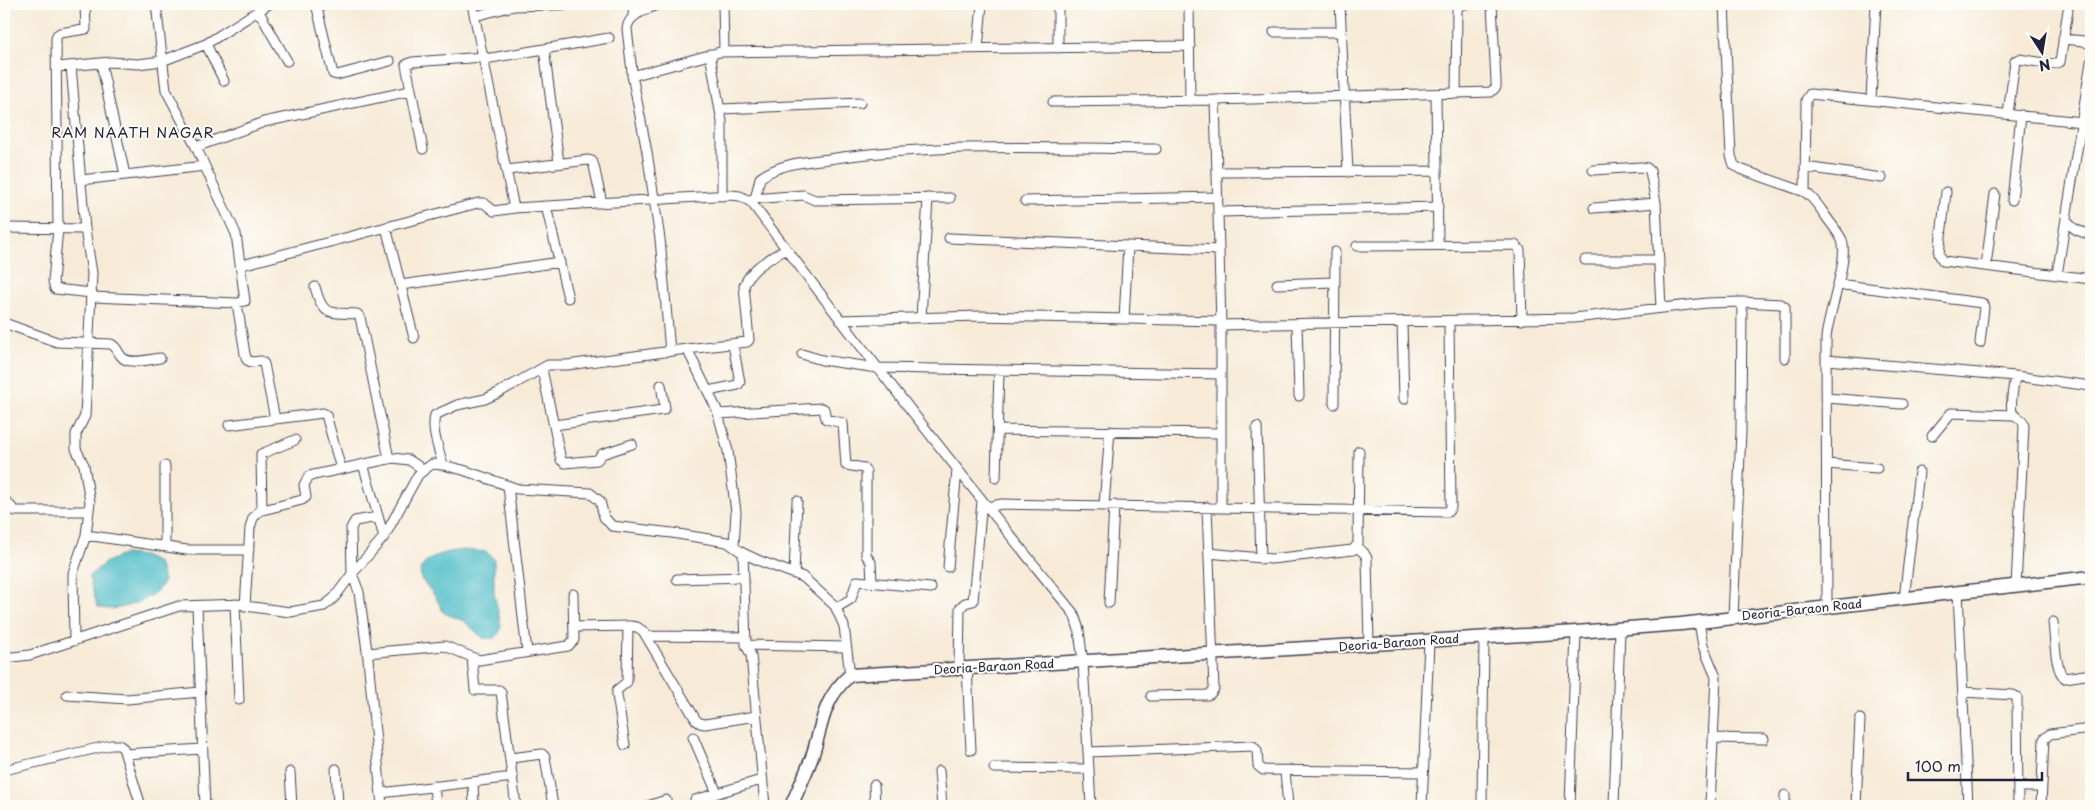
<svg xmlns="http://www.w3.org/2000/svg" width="2095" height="810" font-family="'Playpen Sans',sans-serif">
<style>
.water{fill:#50bdc9;stroke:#397082}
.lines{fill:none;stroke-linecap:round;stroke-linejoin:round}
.street-casing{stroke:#424053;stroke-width:11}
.secondary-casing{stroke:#424053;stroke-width:15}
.street{stroke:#fff;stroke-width:9}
.secondary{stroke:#fff;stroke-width:12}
.labels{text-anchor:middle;stroke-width:4;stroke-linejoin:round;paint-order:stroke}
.street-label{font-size:12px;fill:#22223b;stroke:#fdfcf7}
.neighbourhood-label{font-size:14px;letter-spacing:1px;fill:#22223b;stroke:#fdfcf7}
</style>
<rect width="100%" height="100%" fill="#fdfcf7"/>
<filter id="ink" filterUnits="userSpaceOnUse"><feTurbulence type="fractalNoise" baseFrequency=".02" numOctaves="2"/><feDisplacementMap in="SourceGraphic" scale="10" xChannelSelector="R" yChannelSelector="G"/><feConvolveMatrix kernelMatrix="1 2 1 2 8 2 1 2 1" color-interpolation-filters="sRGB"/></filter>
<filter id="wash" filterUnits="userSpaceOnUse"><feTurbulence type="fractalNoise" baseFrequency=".0096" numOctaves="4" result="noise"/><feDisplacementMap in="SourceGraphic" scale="20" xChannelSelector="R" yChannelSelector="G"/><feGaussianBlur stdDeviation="1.12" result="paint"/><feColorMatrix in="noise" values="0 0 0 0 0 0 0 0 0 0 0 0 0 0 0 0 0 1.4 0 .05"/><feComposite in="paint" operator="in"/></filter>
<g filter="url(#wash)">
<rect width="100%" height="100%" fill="#f7ebd8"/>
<!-- water -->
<path class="water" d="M463,550L487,552L494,559V593L501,625L499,634L495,638H483L464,621L444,613L435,596L421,579L420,569C430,555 446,552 463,550Z
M125,554L143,556L158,563C160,569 164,576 163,582C158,599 110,616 97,606L89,576L106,562Z"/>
</g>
<g filter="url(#ink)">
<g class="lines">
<defs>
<path id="street" d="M85,4L86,29L60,33L57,35L56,39L58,229L53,281L55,289L92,293
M316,4L333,74L337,75L390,61
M472,4L514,208L731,195L740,196L751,202C856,342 964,479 1074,614L1079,630L1083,662L1091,806
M659,4C647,10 628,14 627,29L633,80L647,152L660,239L670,351
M723,4L724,51
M1058,4V48
M1189,4L1190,101
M1340,4L1348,172
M1724,4L1731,156L1734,165L1740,169L1805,192C1815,199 1820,208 1827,218C1832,225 1838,232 1842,240C1849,260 1828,314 1826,338L1827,608
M258,10L287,61
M475,16L514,6L585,4
M633,16L634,4
M1274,32H1341
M2063,39L2084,41L2091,45
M206,44L224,81
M978,48L982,4
M544,49L559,163
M710,54L722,122V196
M485,59L609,38
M101,63L125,175
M71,66L85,229L92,273L85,416L76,434V449L84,465L90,502L86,535L73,573L74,641
M57,67L111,62L138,64L162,61L206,44L269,4
M632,76L720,52L1190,46
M1436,94L1438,245
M1456,94L1457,10L1460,4H1466
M1871,99L1876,4
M1215,100L1221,325V507
M1053,102L1215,100L1491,92L1496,87V81L1492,4
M721,109L860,103
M2008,114L2015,61L2019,59L2051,64L2060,62L2068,10
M196,147L264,122L410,91
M423,149L406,65L412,62L485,57
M1805,167L1882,178
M507,170L588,160L592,161L594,166L602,203
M1593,170L1641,167L1647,168L1650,171L1656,203L1661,308
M1217,172L1437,171
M81,180L205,166
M1805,192L1806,100L1810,94L2082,122
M1946,192L1939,254L1943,261L2091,279
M752,199L803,195L815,200L950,198
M755,199L760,178C780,163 805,162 829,159C937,143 1047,148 1156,149
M2012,200L2021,115
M1025,201L1218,197
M546,206L568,298
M1594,208L1656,203
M1218,212L1438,207
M2066,220C2073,230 2080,232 2091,234
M386,227L414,338
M4,228L85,229
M949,238L1219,250
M1357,246L1515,245L1520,250L1522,320
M1585,260H1659
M242,265L478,203H484L494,211L515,208
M1986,266L1995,194
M2057,275L2091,62
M1277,284L1334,282
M1838,284L1982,303L1984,307L1980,343
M401,285L560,262
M315,287C323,317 328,312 357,314L360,317L389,459
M92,297L237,303L245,301L236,234L196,147L166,90L156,4
M237,303L245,354L247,360L251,362L261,361L264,364L275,419
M921,318L928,198
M1124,319L1128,246
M840,320L980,316L1221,321
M1402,322L1404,399
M4,323L57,342L111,344C117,347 117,351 121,356C128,366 150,359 160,358
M1297,324L1299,396
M1221,325L1574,318L1707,303L1742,302L1781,304L1785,307V358
M687,349L747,342L749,340L744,286C751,267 770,259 786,249
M802,354L822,360L877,368L1221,374
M1827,360L2015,376L2091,386
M542,369L561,460L565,463L597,460L602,454L632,444
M2015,376C2014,384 2009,408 2013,414C2018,419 2023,418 2024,426L2016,586
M708,391L738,385L740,382L733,345
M1827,398L1902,404
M1334,404L1335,252
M718,414L822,408L824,409L826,419L843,423L846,465L864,468L866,472V555L871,562L872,582
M229,425L323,413L326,415L341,469
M554,425L663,410L665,408L661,385
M1257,427L1261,559
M998,430L1221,433
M1932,436L1951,413L2014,415
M363,464L384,537
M1827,464L1877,468
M443,465C439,449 431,432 435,415L457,405L485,399L498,393L548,365H567L687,349L717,410L728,451L736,512L734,546
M165,466V546
M996,478L999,370
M508,486L527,652
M4,499L15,511H89
M1104,505L1110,431
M987,507L1002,504L1448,512L1451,507L1449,321
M262,510L261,454L295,440
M378,517L355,521L351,528L352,574L359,592L368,658L382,806
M86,535L187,550H249
M1356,546L1364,553L1367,558L1369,645
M743,553L746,645L751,655L765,806
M1209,553L1271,559L1353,550L1358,544L1359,451
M948,567L957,470
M794,574L797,501
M677,579L744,577
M1958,592L1968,806
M1904,599L1919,472
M1109,603L1114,505
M235,604L239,700
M197,606L205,806
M245,606L250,528L253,518L259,511L302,500L306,497L304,485L309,476L393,458L409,460L424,470
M836,608L851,599L857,581L931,588
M1733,618L1741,431L1742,302
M1699,622L1703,646L1716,677L1710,806
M2053,622C2055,635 2054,671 2065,678L2091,674
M574,627L630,626L637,627L643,631L696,720L700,723L705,724L756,716
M646,636L746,637
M746,645L846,647
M367,653L445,646L479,660L568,646L574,640L573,594
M4,658L30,655L179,606L244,604L245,606L290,612L324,606L334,598L352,574L384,537L418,475L432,464L443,465L463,470L518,489L590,493L600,501L604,517L612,526L672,533L727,542L743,553L760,561L803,577L835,606L844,626L850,675
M472,658L475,690H499L501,692L516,806
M967,668L971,750
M959,669L960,608L965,603L973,601L982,501
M1963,692L2013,695L2017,697L2018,806
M67,695L127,699L200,692
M1151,696L1207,695L1210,694L1214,689L1207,507
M693,737L717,793
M1713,738L1764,739
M625,745L617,695V690L627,682L628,626
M1088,752L1253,746L1257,751L1258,766L1263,770L1423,772
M125,754L202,749
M511,758L542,754L545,757L553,806
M994,768L1089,769
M336,769L338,806
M4,770L111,745H119L123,748L141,806
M939,771L942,806
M1285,771L1288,806
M290,772L292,806
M473,782L474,806
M874,785L875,806
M434,786L436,806
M2018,787H2041
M381,793L513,777
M695,800L761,780
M648,806L666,800
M1422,806L1429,642
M1482,806L1484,638
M1570,806L1576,632
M1614,806L1620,629
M1785,806V795
M1856,806L1860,719
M2041,806L2044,739L2050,734L2091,729"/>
<path id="secondary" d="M791,806C798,790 806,773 812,757C823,723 822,700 850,675L1576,632L1681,624L2091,577"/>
</defs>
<!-- street casing -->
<use href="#street" class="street-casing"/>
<!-- secondary casing -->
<use href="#secondary" class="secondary-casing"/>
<!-- street -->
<use href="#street" class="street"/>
<!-- secondary -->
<use href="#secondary" class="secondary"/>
</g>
</g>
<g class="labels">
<!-- street labels -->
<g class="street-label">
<text transform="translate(1802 610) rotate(-6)" y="4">Deoria-Baraon Road</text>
<text transform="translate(1399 643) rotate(-4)" y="4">Deoria-Baraon Road</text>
<text transform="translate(994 667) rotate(-3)" y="4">Deoria-Baraon Road</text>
</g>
<!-- neighbourhood labels -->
<g class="neighbourhood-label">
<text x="133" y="138">RAM NAATH NAGAR</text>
</g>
</g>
<!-- margin -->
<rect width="2095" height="810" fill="none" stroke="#fdfcf7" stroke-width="20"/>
<!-- north arrow -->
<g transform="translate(2042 52) rotate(168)" stroke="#fdfcf7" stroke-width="4" paint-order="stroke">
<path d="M0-4L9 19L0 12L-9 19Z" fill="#22223b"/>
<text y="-8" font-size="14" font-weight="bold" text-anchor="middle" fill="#22223b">N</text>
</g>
<!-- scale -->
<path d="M1908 772v8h134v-8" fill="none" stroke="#22223b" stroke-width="2.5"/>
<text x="1915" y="772" font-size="15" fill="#22223b" stroke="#fdfcf7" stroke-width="4" paint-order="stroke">100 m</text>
</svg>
